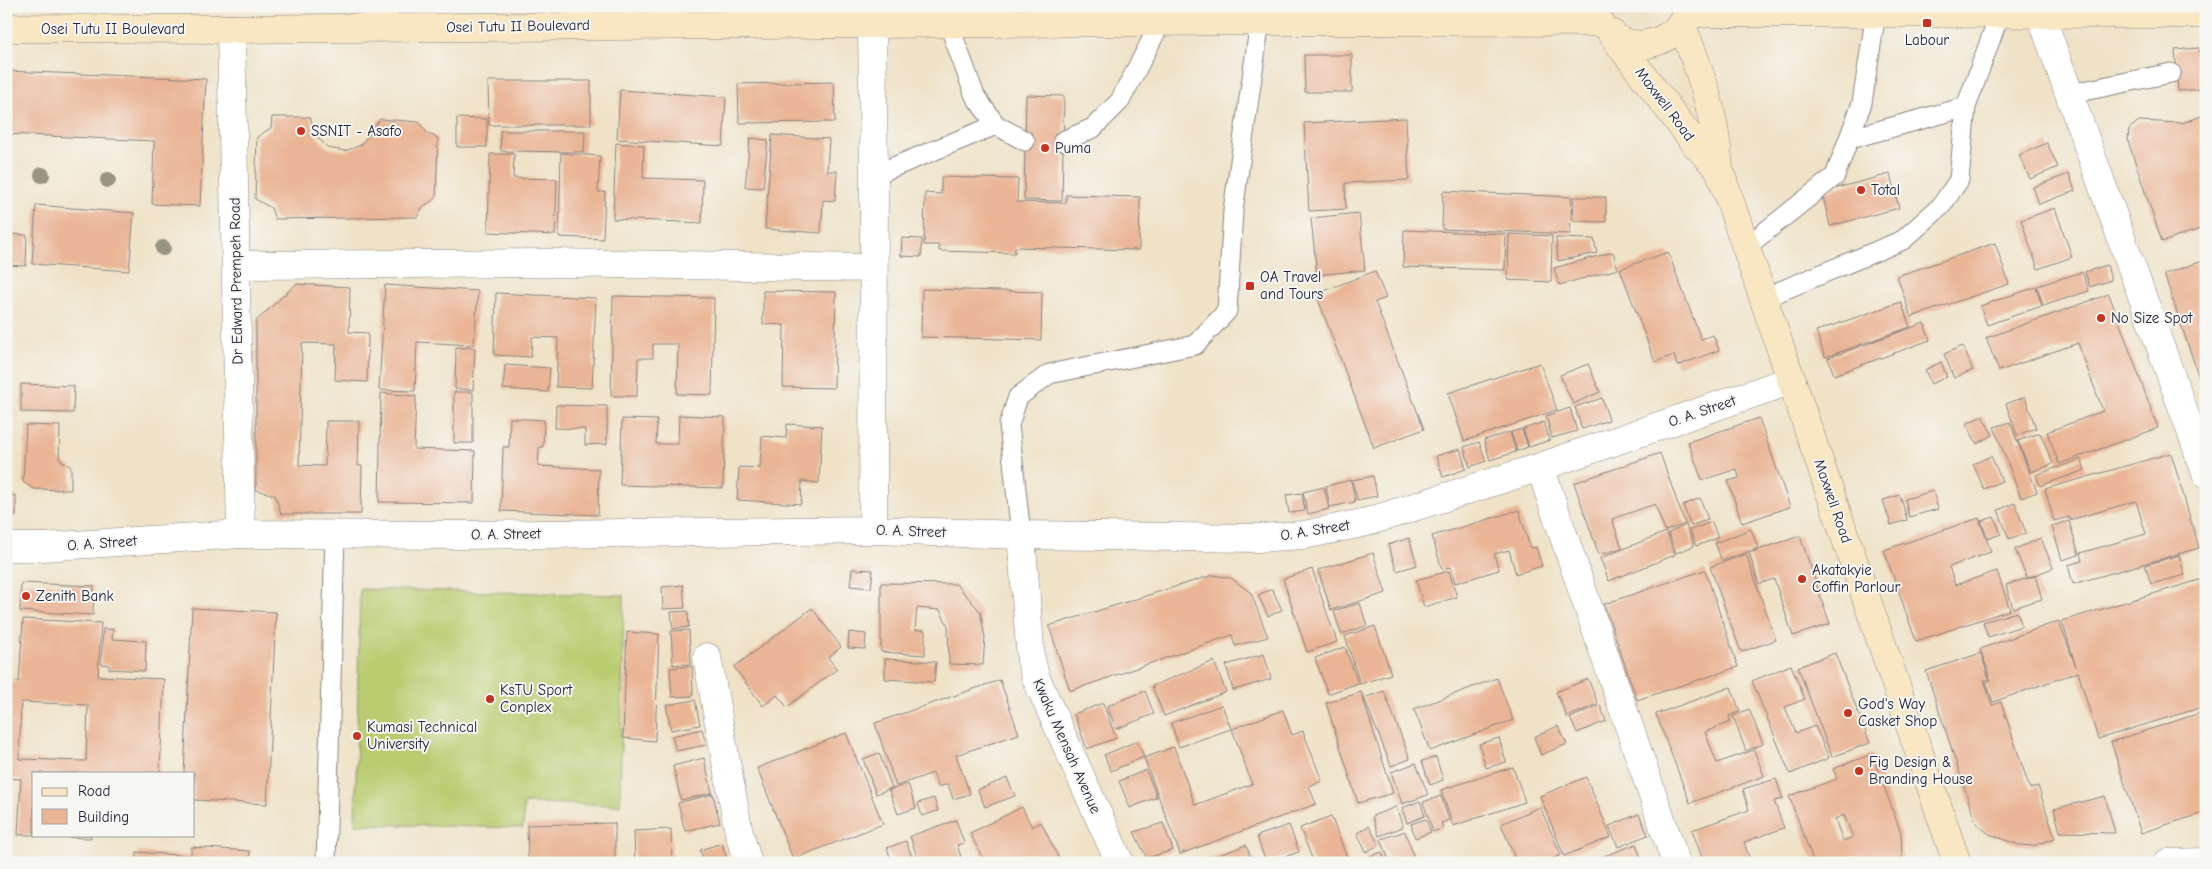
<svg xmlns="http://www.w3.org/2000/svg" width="2212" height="869" font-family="'Comic Neue',sans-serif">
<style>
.pitch{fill:#b9cc6f;stroke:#6e7755}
.building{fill:#eab595;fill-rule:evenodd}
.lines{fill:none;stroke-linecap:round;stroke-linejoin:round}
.lane-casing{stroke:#888281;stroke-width:21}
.street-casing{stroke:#888281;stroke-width:29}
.secondary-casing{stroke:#888281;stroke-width:29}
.lane{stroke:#fff;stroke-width:19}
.street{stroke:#fff;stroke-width:28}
.secondary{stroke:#f9e7c3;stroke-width:28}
.tree{fill:#979483}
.poi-dot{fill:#c8321e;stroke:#f6f6f2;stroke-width:2}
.labels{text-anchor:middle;stroke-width:4;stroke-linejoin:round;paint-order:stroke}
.street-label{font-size:15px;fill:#22223b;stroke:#f6f6f2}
.poi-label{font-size:15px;fill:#22223b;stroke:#f6f6f2;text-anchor:start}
</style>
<rect width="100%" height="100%" fill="#f6f6f2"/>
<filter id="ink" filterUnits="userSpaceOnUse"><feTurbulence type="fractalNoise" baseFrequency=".02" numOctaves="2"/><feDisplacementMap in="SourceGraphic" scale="10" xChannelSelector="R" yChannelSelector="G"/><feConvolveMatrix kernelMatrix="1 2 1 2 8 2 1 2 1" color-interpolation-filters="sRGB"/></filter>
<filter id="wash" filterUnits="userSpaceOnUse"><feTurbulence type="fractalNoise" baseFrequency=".0096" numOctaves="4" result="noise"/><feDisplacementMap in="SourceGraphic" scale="20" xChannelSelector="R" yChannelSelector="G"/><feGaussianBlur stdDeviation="1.12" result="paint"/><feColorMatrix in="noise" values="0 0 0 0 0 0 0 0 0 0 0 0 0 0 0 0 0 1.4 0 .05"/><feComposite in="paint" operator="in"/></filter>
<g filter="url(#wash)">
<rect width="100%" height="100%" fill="#efe2c7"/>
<!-- pitch -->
<path class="pitch" d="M360,589L624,595L620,805L524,803L523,828L355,824Z"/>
<g id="blocks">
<!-- building -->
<path class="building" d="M2199,48L2203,89L2178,91L2175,50Z
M1304,55H1352V92H1305Z
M6,71L206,79L200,206L152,204L154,141L6,134Z
M488,81H591V125H489Z
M834,82L835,122L739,123L738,84Z
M620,90L726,97L723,146L617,139Z
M1026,95L1064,96L1062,201L1024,200Z
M2201,116L2206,130V227L2162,242L2128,141L2129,129L2139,121L2182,123Z
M272,117H310L316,136L328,148L345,151L361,145L380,119L419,122L428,134L438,138L436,198L423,207L417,217L275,219L271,208L255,199L257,137L271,128Z
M457,118L487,119V147H457Z
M1406,118L1409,180L1345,183L1346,209L1309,211L1304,123Z
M500,131H585L584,152L501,151Z
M772,135L829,139L827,171H837L835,201L823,200L821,233L765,229Z
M750,138L768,140L763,188L745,187Z
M616,143L644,145L643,178L703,180L702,223L613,219Z
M2047,143L2058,167L2030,179L2019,155Z
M561,153L600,156L598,192H605L603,239L559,237Z
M490,154H514L513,178L557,179L555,235L488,232Z
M1890,174L1899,208L1830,226L1822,192Z
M2069,174L2075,191L2039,204L2033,187Z
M941,177L1018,179L1017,202L1066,203V195L1140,197L1139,250L1015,247V253L939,251V245H924L925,193L941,194Z
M1443,191L1572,197L1570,234L1442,229Z
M1574,197H1606V222L1573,221Z
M36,205L134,213L129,271L32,264Z
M2055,208L2072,257L2038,269L2021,220Z
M1359,213L1365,270L1317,275L1311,218Z
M1404,230L1506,234L1505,270L1403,267Z
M6,234L27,235L26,266L6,265Z
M1509,234L1552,236L1551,282L1508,280Z
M902,238L922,239L921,257L901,256Z
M1556,238L1594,239L1597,253L1558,261Z
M1995,243L2009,284L1911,317L1897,276Z
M1613,252L1618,269L1559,285L1554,268Z
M1668,252L1701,339L1713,335L1719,350L1677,366L1674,355L1655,362L1620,269Z
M2206,260V395H2205L2164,274Z
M2107,265L2111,280L2090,287L2085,272Z
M1375,271L1386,298L1375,302L1424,429L1374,448L1316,294Z
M2082,272L2089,291L2043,306L2037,286Z
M296,284L350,287L349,332L368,333L367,382L335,380L336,344L302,343L299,465L325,466L326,421H359L358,466H362L361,514H281L275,495L256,490V321Z
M385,285L478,291L474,345L417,342L415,391L379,390Z
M2036,287L2042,306L1987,325L1980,306Z
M922,289L1042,292L1041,340L921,337Z
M763,291L836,292L834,388L783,387L784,325L763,324Z
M496,293L596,298L592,388L556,387L558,338L532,337L531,357L494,355Z
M2109,294L2158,428L2059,464L2047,432L2103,411L2078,343L1999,371L1986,338Z
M613,296L714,298L712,395L677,394L678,344H653V358H638L637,396H611Z
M1901,302L1910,327L1825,357L1816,331Z
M1924,323L1930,340L1834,375L1828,358Z
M1963,346L1973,370L1954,378L1944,354Z
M456,347L475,348L473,390L455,389Z
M1941,362L1947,377L1931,384L1925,370Z
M1540,363L1557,410L1464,441L1448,393Z
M1588,364L1600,392L1573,404L1560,375Z
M505,365L550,368L548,392L503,389Z
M21,384L74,386L73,413L21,412Z
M454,392H473V443H454Z
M381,393L416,396L414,449L475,451L474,503L379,502Z
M2025,397L2036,428L2017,435L2006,404Z
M1602,398L1609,420L1582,429L1575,407Z
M556,405L607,406V444L585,445V429L555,428Z
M1570,408L1577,431L1552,438L1546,416Z
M679,415L725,417L723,488L620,485L622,419L657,420L656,444H678Z
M1982,416L1993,435L1977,444L1966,424Z
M510,418L544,420L543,447H539L538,466L599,469L598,515L501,511L503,447H509Z
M1759,418L1790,507L1742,523L1728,481L1739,478L1737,469L1702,480L1688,442Z
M1544,422L1550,440L1529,447L1523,429Z
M2010,422L2037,492L2021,498L1994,427Z
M787,424L822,426L819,483L802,481L801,504L737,500L739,467L760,468L762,436L786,438Z
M26,425L60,426L59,459L71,467V490L34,489L23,482Z
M1522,429L1528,447L1517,451L1511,432Z
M1510,432L1516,452L1490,460L1484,440Z
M2040,433L2053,464L2031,472L2018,441Z
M1479,442L1486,461L1470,467L1464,447Z
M1460,449L1466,469L1443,477L1436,456Z
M1660,453L1685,524L1665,531L1655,504L1612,519L1622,548L1599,555L1574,483Z
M2171,453L2199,548L2073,584L2068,565L2082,561L2080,553L2146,534L2136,501L2070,520L2069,517L2054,521L2045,489Z
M1991,456L2002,481L1984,489L1973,464Z
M2081,459L2085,470L2040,486L2036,475Z
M1373,476L1377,496L1357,500L1352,480Z
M1351,480L1355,502L1330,507L1326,486Z
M1324,487L1329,509L1308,514L1303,492Z
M1933,491L1938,509L1909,517L1905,499Z
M1302,493L1305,511L1289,513L1286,495Z
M6,495L16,496V516H6Z
M1900,495L1907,520L1891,525L1883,500Z
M1700,498L1708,519L1691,526L1683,505Z
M2015,503L2026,533L2009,539L1998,510Z
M1519,510L1530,548L1536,547L1542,566L1516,574L1509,550L1494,554L1499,570L1455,583L1451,567L1442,569L1432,536Z
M1994,517L2001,534L1988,539L1981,521Z
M1979,518L1991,552L1949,567L1955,585L1997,571L2010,610L1916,641L1884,550Z
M2069,521L2079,555L2062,560L2052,526Z
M1712,522L1718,538L1696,546L1690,530Z
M1686,525L1694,546L1676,553L1668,533Z
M1751,529L1758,548L1722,561L1715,543Z
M1666,532L1675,555L1609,581L1600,558Z
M1800,536L1830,624L1793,636L1774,579L1759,584L1749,553Z
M1409,538L1417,565L1397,571L1388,545Z
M2041,538L2053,568L2027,578L2015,549Z
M1373,553L1386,593L1331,610L1318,570Z
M1746,554L1776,640L1741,652L1710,567Z
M2179,555L2185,575L2151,584L2145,565Z
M852,569L873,570L871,588L850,586Z
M1312,569L1337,642L1307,652L1283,579Z
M1705,570L1738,667L1637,700L1604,604Z
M1449,571L1457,597L1424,607L1416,580Z
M1213,575L1231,578L1251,593L1268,637L1235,646L1232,635L1070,691L1049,626Z
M2035,576L2042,599L2013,608L2006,585Z
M2206,578V706L2098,739L2078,672L1993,702L1986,682L1991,680L1980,649L2059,621L2076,667L2062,621Z
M21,583L94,586L93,615L20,611Z
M881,583L956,584L980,611L985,637L983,665L949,664L948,626L940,610L917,608L915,630H925V655L881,652Z
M683,585L685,608L663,609L662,587Z
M1272,589L1282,610L1268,616L1258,595Z
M1360,603L1367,626L1341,634L1334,611Z
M192,608L276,612L267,804L194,800V773H184Z
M812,608L841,647L828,658L837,669L787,707L777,695L763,706L734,667Z
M688,611L689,627L673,629L671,612Z
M2017,612L2022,626L1988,637L1983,622Z
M23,619L101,623L98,676L164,679L160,773H34V835H18L21,779L6,778V681L19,682ZM21,702L88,705L86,761L19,759Z
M1375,626L1391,674L1360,684L1345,636Z
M103,629H113L112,639L146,641L145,671L109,669V665L101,664Z
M689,630L691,664L673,665L671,631Z
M627,632L659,634L655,741L623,738Z
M849,632L866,634L865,649L848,648Z
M1345,647L1358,683L1328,694L1315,658Z
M1835,653L1870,743L1832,757L1798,667Z
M1981,653L1989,679L1984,680L1992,705L2001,702L2030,789L2038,786L2055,838L2033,846L2019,845L1989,834L1976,823L1926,671Z
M1264,654L1271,679L1233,690L1226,665Z
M885,659L936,662L934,682L885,679Z
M1214,661L1226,692L1164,716L1152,686Z
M1791,665L1805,699L1785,707L1796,733L1815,726L1829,758L1790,774L1752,681Z
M692,666L693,696L672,697L670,668Z
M1497,678L1513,720L1430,751L1414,709Z
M1588,679L1598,704L1567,717L1556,692Z
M1000,680L1019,734L956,755L970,794L953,799L948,784L938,787L933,773L896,786L875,723Z
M1731,687L1740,711L1729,716L1731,722L1705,732L1717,763L1754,750L1764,776L1690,803L1656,714Z
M1145,691L1154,714L1116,729L1107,706Z
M1384,691L1410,759L1391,766L1364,698Z
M1361,692L1393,793L1358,803L1326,703Z
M695,700L700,725L671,730L666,705Z
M1103,703L1116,738L1087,749L1074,714Z
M1222,705L1231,729L1179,747L1171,723Z
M1600,705L1606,721L1577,733L1570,718Z
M1749,709L1763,744L1746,751L1733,716Z
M1283,710L1292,735L1303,731L1322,781L1309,786L1316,804L1180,854L1144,758L1174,747L1195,805L1252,784L1232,729Z
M2206,711V812L2141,833L2111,742Z
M1558,726L1567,744L1541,755L1534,737Z
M702,729L706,745L676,751L672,736Z
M846,733L883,824L793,859L757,768Z
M1499,738L1506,762L1486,768L1479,744Z
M1137,741L1144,757L1111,771L1104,755Z
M879,753L892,788L876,794L863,759Z
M1872,754L1901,833L1902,859L1892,863H1814L1789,796L1837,779L1833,769ZM1844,815L1853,837L1843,841L1835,819Z
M1436,757L1443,780L1430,785L1422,761Z
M704,758L712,793L681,800L673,766Z
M1416,763L1428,795L1402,804L1391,772Z
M1513,767L1525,802L1453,826L1441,790Z
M1146,770L1157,797L1130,808L1119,781Z
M1586,777L1611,837L1564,856L1540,796Z
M1007,778L1015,796L985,807L978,790Z
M1776,779L1783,799L1774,801L1784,828L1744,842L1751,863H1704L1692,830L1749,810L1743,789Z
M908,784L916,808L898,814L889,790Z
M713,794L720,823L685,831L678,803Z
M1441,796L1449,820L1441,823L1443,828L1433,832L1423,802Z
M2105,796L2115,833L2060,832L2054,809Z
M934,798L938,811L922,816L918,803Z
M1420,801L1425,816L1407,823L1402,808Z
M1022,807L1032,827L1041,822L1061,863H985L970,833Z
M1396,807L1403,827L1379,836L1372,816Z
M1540,807L1561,855L1542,863H1517L1501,824Z
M1639,814L1648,835L1618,847L1609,826Z
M1331,816L1349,863H1314L1300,828Z
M1426,819L1431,832L1415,838L1411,824Z
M956,820L964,843L957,845L963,863H919L910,836Z
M615,823V863H528L527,825Z
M1163,823L1173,850L1147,858L1134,832Z
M1289,825L1299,852L1266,863L1257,836Z
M1369,826L1379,845L1366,852L1357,833Z
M671,829L672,863H635L634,831Z
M1405,831L1416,863H1390L1381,839Z
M61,835H91V838L61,837Z
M906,841L914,863H892L887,848Z
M722,843L728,862L705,863L700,850Z
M1636,844L1643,863H1586Z
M1246,845L1253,863H1198Z
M191,847L250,851L249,863H136L137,852L191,856Z
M1382,852L1386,863H1366L1365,858Z"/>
</g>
</g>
<g filter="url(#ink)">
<use href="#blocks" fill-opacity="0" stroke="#888281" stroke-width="1"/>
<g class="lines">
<defs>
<path id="lane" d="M948,22L975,96L996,125L1025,141
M2069,94L2171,73
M1849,139L1966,107L2000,13
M1063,141L1093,128L1120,101L1161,22
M874,175L996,125
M1746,247L1835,176L1862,103L1876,13
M1764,298L1903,240L1941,206L1959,180L1966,107
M1021,535L1009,425L1018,397L1049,374L1195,345L1227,311L1233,211L1260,21
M326,863L335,534"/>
<path id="street" d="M2040,13L2206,473
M872,23L874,175L873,530
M231,29L241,534
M236,265L554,263L873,268
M1540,467L1676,863
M1021,535L1031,660L1035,676L1120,863
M6,547H43L241,534L462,535L873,530L1021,535L1257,538L1304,535L1367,522L1540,467L1792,380
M707,657L739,833L748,863
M2167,863L2206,862"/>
<path id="secondary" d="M1685,13L2206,14
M1681,23C1702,76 1715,111 1719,169L1957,863
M6,28L231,29L1260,21L1600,22
M1611,33C1633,57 1683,41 1686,8
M1614,37L1696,145L1719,169"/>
</defs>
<!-- lane casing -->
<use href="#lane" class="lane-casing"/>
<!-- street casing -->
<use href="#street" class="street-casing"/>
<!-- secondary casing -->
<use href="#secondary" class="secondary-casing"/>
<!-- lane -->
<use href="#lane" class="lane"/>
<!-- street -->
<use href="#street" class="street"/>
<!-- secondary -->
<use href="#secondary" class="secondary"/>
</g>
<!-- trees -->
<g class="tree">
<circle cx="42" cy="175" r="8"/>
<circle cx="108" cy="180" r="8"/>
<circle cx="163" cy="248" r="8"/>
</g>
</g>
<!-- markers -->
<g class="poi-dot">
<rect x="1922" y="18" width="10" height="10" rx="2.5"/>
<circle cx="301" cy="131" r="5"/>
<circle cx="1045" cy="148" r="5"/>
<circle cx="1861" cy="190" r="5"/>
<rect x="1245" y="281" width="10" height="10" rx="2.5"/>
<circle cx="2101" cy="318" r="5"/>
<circle cx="1802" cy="579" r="5"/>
<circle cx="26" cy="596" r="5"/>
<circle cx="490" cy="699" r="5"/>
<circle cx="1848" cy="713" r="5"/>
<circle cx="357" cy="736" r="5"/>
<circle cx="1859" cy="771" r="5"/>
</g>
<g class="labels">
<!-- street labels -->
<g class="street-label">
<text transform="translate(518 26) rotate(-1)" y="5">Osei Tutu II Boulevard</text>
<text x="113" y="34">Osei Tutu II Boulevard</text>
<text transform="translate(1665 104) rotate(53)" y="5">Maxwell Road</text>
<text transform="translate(236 281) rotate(-91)" y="5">Dr Edward Prempeh Road</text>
<text transform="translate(1702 411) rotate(-19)" y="5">O. A. Street</text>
<text transform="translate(1833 501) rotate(71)" y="5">Maxwell Road</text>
<text transform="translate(1315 530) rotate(-9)" y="5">O. A. Street</text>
<text transform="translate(911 531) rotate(2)" y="5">O. A. Street</text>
<text transform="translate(506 534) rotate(-1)" y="5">O. A. Street</text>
<text transform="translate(102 543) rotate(-4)" y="5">O. A. Street</text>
<text transform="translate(1067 746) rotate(66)" y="5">Kwaku Mensah Avenue</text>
</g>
<!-- poi labels -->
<g class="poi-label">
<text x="1927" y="45" text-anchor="middle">Labour</text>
<text x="311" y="136">SSNIT - Asafo</text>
<text x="1055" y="153">Puma</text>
<text x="1871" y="195">Total</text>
<text x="1260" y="282">OA Travel<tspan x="1260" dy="17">and Tours</tspan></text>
<text x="2111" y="323">No Size Spot</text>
<text x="1812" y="575">Akatakyie<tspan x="1812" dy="17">Coffin Parlour</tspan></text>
<text x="36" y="601">Zenith Bank</text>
<text x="500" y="695">KsTU Sport<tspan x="500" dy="17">Conplex</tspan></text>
<text x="1858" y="709">God's Way<tspan x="1858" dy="17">Casket Shop</tspan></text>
<text x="367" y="732">Kumasi Technical<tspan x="367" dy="17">University</tspan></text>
<text x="1869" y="767">Fig Design &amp;<tspan x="1869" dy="17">Branding House</tspan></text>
</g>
</g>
<!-- margin -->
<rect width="2212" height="869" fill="none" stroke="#f6f6f2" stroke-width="25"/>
<!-- legend -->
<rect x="32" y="772" width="162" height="65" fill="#f6f6f2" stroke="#a1a1a9"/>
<rect x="42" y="788" width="25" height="8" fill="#f9e7c3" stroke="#a1a1a9"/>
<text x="78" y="796" font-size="15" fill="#22223b">Road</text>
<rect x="42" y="809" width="25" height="15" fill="#eab595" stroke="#a1a1a9"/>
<text x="78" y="822" font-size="15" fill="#22223b">Building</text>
</svg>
